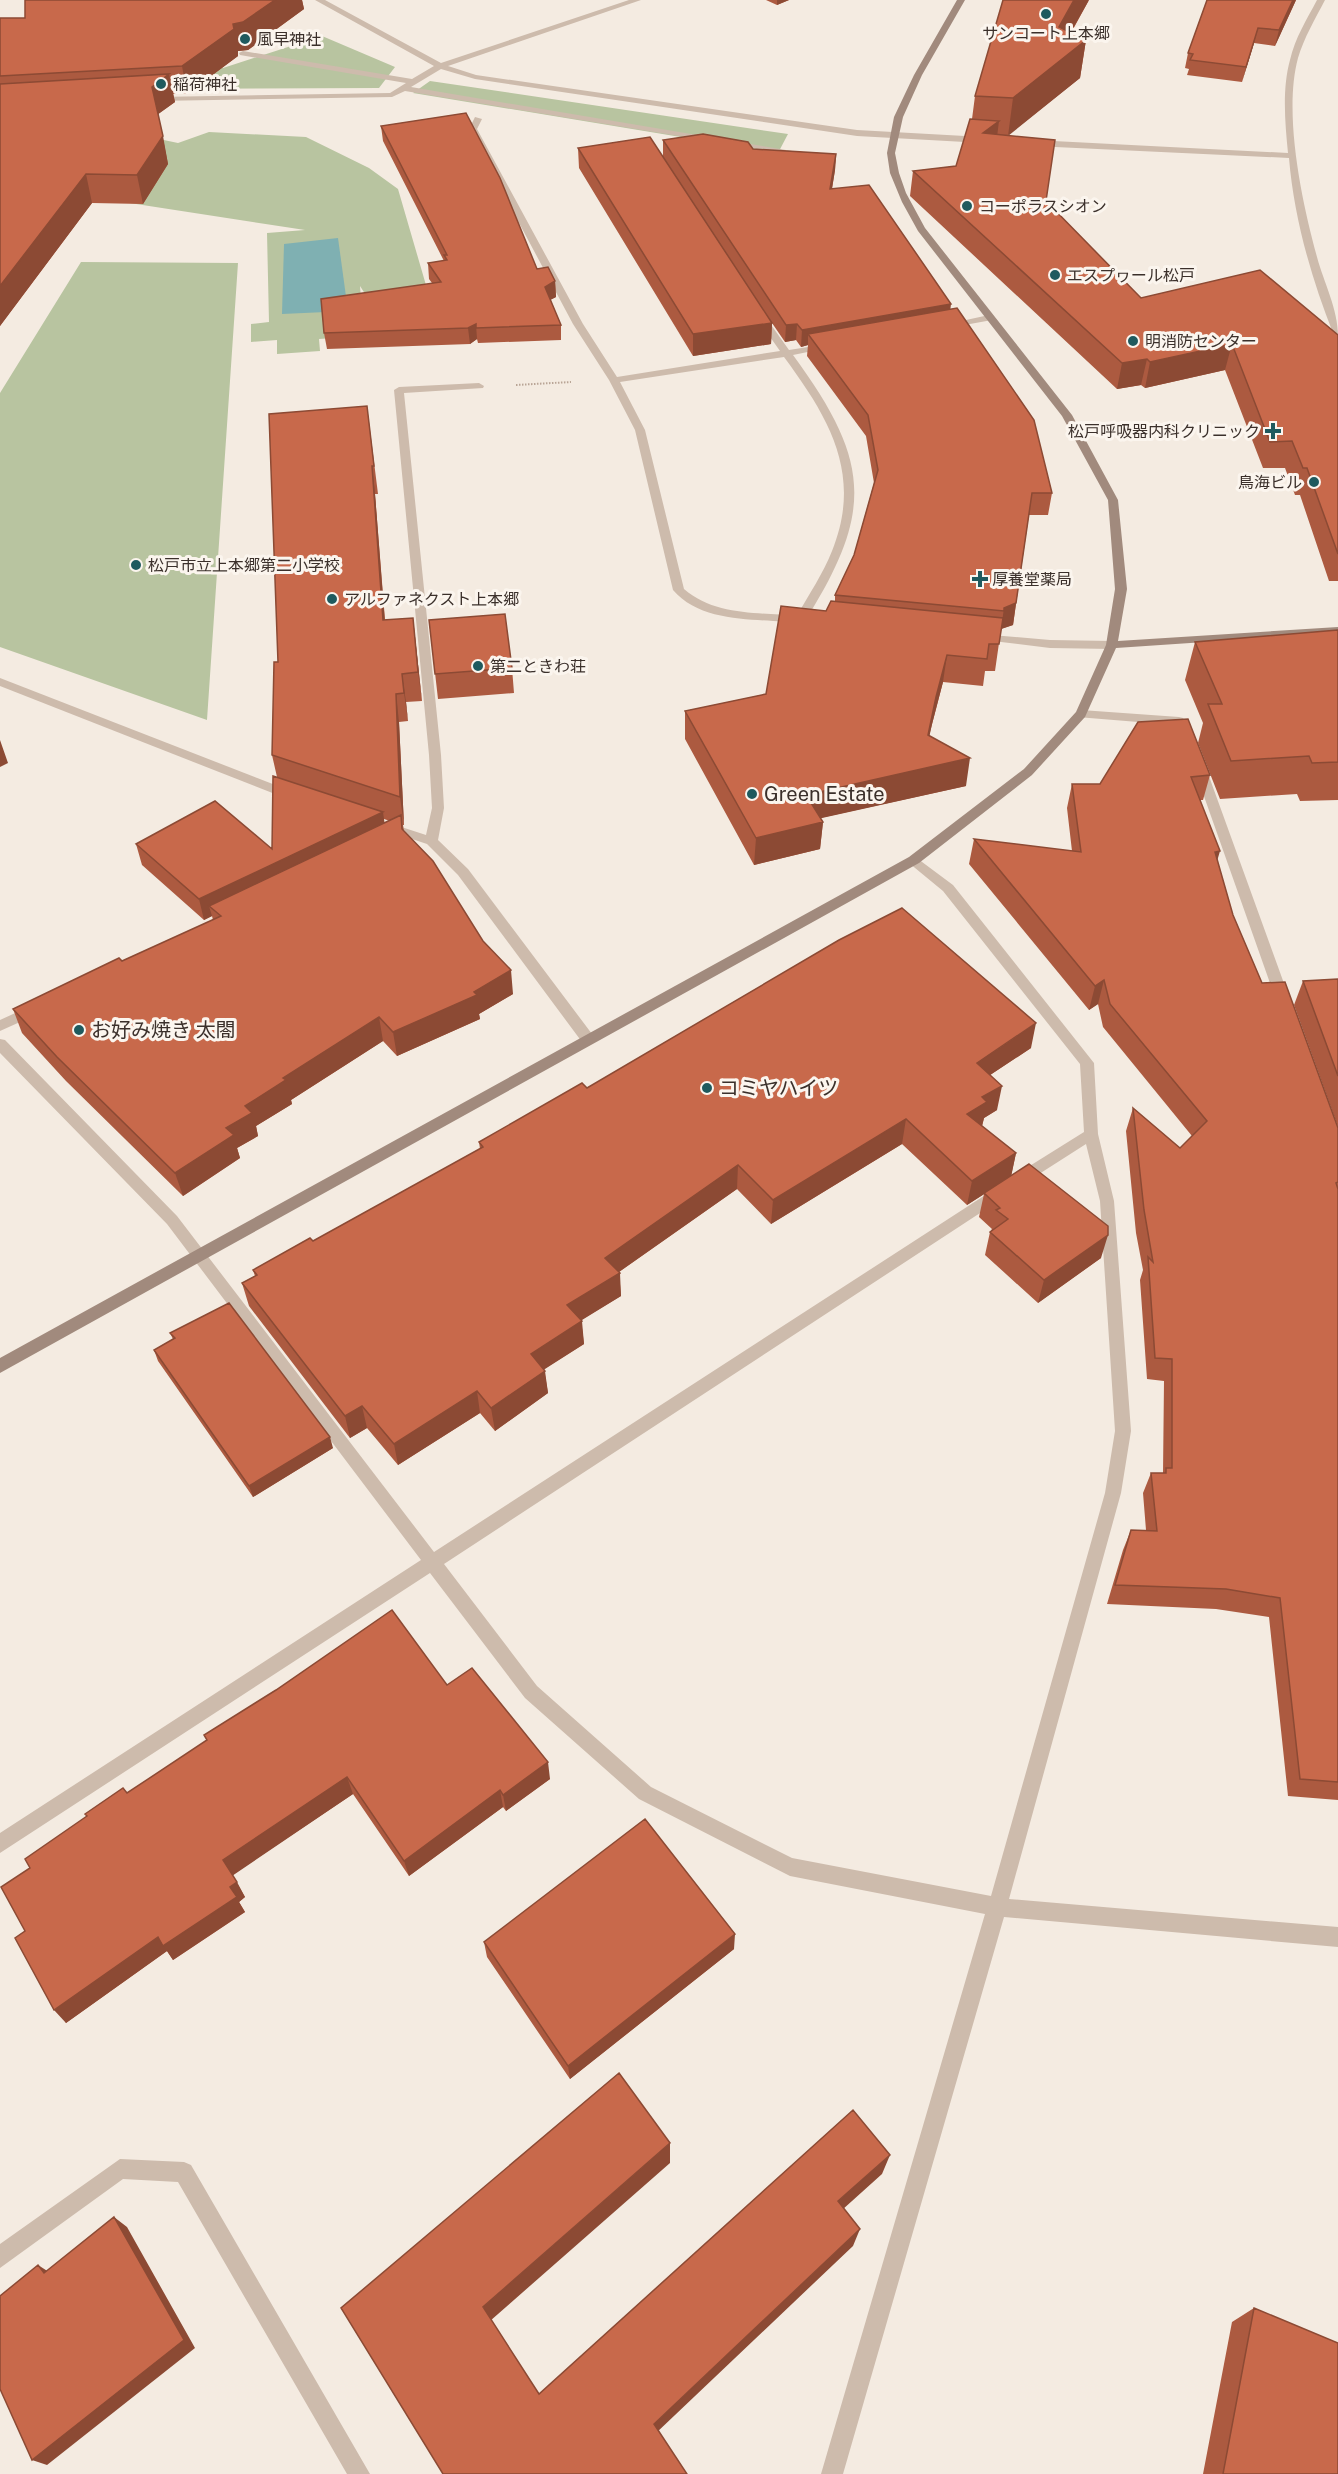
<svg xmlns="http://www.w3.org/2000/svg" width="1338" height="2474" font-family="'Public Sans','Noto Sans JP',sans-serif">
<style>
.green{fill:#b8c4a0}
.water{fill:#7fb0b2}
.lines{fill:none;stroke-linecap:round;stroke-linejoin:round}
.path{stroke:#b9a596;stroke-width:2;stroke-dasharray:1.5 1.5;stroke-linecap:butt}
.lane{fill:#cdbbac;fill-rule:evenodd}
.street{fill:#cdbbac;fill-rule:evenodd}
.secondary{fill:#a18a7d;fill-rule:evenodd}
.wall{fill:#ac5a40;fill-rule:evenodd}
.shaded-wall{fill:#8c4a34}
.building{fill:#c8694b;stroke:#8c4a34;stroke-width:1.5}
.poi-dot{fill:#1f5a5e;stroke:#fbf5ee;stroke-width:2}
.labels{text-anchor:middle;stroke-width:6;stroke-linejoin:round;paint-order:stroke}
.far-poi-label{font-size:16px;fill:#3b302b;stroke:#fbf5ee;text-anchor:start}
.poi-label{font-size:20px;fill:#3b302b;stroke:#fbf5ee;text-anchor:start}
</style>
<rect width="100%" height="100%" fill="#f4ebe1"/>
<!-- green -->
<path class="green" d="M322,36L395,67L379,88L141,89L142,47L223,68Z
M430,81L788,134L778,153L413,93Z
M209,132L306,137L369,168L398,189L428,292L371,303L360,286L364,336L319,339L320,351L277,354V340L251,342V324L269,322L267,233L305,230L0,183V144L135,134L178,143Z
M81,262L238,263L207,720L0,647V393Z"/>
<!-- water -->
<path class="water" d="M338,238L348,311L282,314L284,244Z"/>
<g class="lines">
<!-- path -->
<path class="path" d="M516,385L571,382"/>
<!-- lane -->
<path class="lane" d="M0,678L283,788L285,791L283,794H275L0,686Z"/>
<!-- street -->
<path class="street" d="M315,0H325L441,63L629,0H641L448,66L476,75L857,130L983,137L987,140L983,143L857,136L475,79L441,69L411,87L792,151L788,154L405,91L392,97L156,101L152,99L156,97L390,93L406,83L240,55L239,53L243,51L412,79L434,66Z
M1317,0H1325C1315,19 1304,38 1298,58C1283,114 1302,202 1317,257C1324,283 1338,309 1338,336L1333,333C1311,277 1294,218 1289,158L1034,146L1030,143L1034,140L1288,153C1285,123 1282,89 1290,60C1295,38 1307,19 1317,0Z
M475,117L482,119L477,129L583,324L617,377L780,351L756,317L761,314L764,315L789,350L827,344L832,347L793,355C870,460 875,510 805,621C795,623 783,621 773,621C739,619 697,618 673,590L635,430L609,380L573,324L469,129ZM784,357C829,418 863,474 832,551C823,574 809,594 797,616C758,612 715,616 684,589L645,430L620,382Z
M989,315L992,316V320L948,328L943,325Z
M479,383L484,386L483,388L404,393L441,755L444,808L438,840L468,869L592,1034L594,1038L592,1042H582L458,875L427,844L382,829L380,826L386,822L426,835L432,808L429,755L394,390L399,387Z
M980,634L1050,640L1112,641L1118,645L1112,649L1050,648L976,639L974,637Z
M1081,710L1179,717L1183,718L1187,724L1181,728L1175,725L1077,717V711Z
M1200,764L1206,768L1290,1000L1288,1003H1278L1276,1000L1194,768Z
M914,856L953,885L1094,1063L1098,1134L1114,1201L1131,1431L1121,1493L1009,1899L1338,1927V1947L1004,1917L843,2474H821L985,1914L790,1876L639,1799L525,1698L430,1573L0,1853V1833L421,1560L167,1224L0,1053V1039L5,1040L177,1216L434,1552L993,1190H1003L1005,1194L1003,1198L444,1564L537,1686L651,1787L792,1858L991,1896L1105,1493L1115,1431L1100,1201L1086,1144L1025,1183H1015L1013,1179L1015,1175L1084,1132L1080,1064L943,891L909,863L908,860Z
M35,1004L42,1009L40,1013L0,1031V1020Z
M120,2159L184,2162L191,2165L370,2474H347L178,2182L123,2179L0,2268V2244Z"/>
<!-- secondary -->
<path class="secondary" d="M957,0H965L922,75L903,117L895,153L899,173L906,193L925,228L1072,415L1118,500L1127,589L1118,641L1338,627V633L1116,648L1085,717L1032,775L919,863L0,1373V1358L909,857L1024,769L1076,712L1106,645L1115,589L1108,500L1062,416L918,231L902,202L890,173L887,153L894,117L914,75Z"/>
</g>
<!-- wall -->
<path class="wall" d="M25,0H302L304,9L248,50L238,51V56L187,94H173L175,102L158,114L168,164L143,204L92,203L0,326V18H25Z
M766,0H789L777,5Z
M1089,0L1071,33L1086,40L1080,78L1008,135L1046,201L1141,298L1338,335V581H1329L1300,495H1295L1285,468H1263L1225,370L1145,388L1141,385L1117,389L910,196L913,171L956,166L972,119L975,96Z
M1207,0H1296L1275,46L1254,43L1242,82L1187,75L1189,69L1185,68L1188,53Z
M381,126L537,269L555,281L556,297L550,300L561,325V340L478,343L477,339L470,344L327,349L324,333L432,283L429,279L428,263L444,261L383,141Z
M663,140L753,149L836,154L835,170L832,189L950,310L1052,493L1048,515H1029L1013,625L1001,629L995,671H985L983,686L943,682L929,736L966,786L820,818L823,822L820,849L754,865L685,739V711L766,694L826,611L835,601V595L854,555L874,483L866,436L807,356L808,345L801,347L796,340L785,342L772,323L771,344L693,356L579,168L578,148L663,156Z
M367,406L378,494H375L385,620L413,618L422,701L406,702L408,721L399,722L404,825H403L404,831L513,994L479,1014L480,1019L397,1056L383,1041L291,1100L292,1104L256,1126L258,1136L237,1148L240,1158L183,1196L66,1081L22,1033L13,1009L122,961L213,920L212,916L204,920L142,865L136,844L272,849L277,777L272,755L278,662ZM384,819L390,821L384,823Z
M429,620L512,668L514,693L438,699Z
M1338,630V800L1300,801L1297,794L1220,799L1198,743L1203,723L1185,680L1195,642Z
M1210,775L1203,800H1200L1233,915L1262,983L1338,1128V1800L1288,1796L1269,1617L1216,1609L1107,1604L1123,1550L1131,1530H1146L1143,1493L1151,1473H1163L1164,1381L1147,1379L1140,1280L1143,1270L1136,1233L1126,1131L1133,1108L1180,1148L1192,1136L1103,1027L1098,1004L1089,1010L969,864L974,839L1072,851L1067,808L1072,784H1100Z
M1338,979V1127L1294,1005L1303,981Z
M1031,1048L990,1075L997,1110L984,1118L982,1126L1016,1153L1011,1176L1101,1258L1038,1303L985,1255L990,1232L992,1229L979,1217L984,1194L967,1205L902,1144L771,1224L737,1189L619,1272L621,1296L581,1320L584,1344L544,1369L548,1393L495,1431L480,1413L398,1465L367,1428L350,1438L249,1306L242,1283L255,1276L253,1270L313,1241L480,1149L479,1142L587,1088Z
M170,1333L333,1448L253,1497L158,1361L154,1350L173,1339Z
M447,1685L550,1779L506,1811L503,1807L409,1876L353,1794L232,1875L245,1897L239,1902L245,1912L173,1960L167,1951L66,2023L25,1931L30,1868L207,1740L204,1735Z
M484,1942L734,1949L570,2079L487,1957Z
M1254,2308L1338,2474H1203L1232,2322Z"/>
<!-- shaded-wall -->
<path class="shaded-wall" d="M275,0H302L304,9L248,50L238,51V56L187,94L182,66L233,24Z
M777,0H789L777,5Z
M1074,0H1089L1053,64L1059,27Z
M1293,0H1296L1275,46L1279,30Z
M1258,28L1254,43L1242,82L1246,67Z
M1086,40L1080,78L1008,136L1013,98Z
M169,74L175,102L157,115L152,87Z
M999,121L996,145L983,133Z
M163,136L168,164L143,204L137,175Z
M836,154L835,170L829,206L830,189Z
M86,174L92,203L0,326V286Z
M555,281L556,297L546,302L545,287Z
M951,304L949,321L808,334V345L801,347L802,330Z
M772,323L771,344L693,356V334Z
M476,324L477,339L470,344L468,328Z
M797,324L796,340L785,342L786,325Z
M1232,344L1225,370L1145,388L1150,362Z
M1147,359L1141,385L1117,389L1122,363Z
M372,466L375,494L387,649L383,620Z
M1016,603L1013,625L1001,629L1004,608Z
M413,618L416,646L422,701L418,672Z
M947,655L943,682L932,724L924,762L928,735L936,697Z
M402,674L406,702L408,721L404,693Z
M396,694L399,722L404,825L400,797Z
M0,740L8,763L0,767Z
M970,758L966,786L804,822L806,795Z
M383,812L386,833L209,906L212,916L204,920L199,899Z
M823,822L820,849L754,865L756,838Z
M1220,851L1213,875L1215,852Z
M511,970L513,994L479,1014L480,1019L397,1056L393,1032L474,992Z
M1104,980L1098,1004L1089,1010L1095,986Z
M379,1017L383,1041L291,1100L292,1104L256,1126L258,1136L237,1148L240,1158L183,1196L175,1173L245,1106L283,1078Z
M1036,1023L1031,1048L972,1087L977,1063Z
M1002,1086L997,1110L984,1118L982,1126L967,1114L982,1097Z
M906,1119L902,1144L771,1224L773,1200Z
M1016,1153L1011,1177L967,1205L972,1181Z
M738,1165L737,1189L606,1281L605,1258Z
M1108,1235L1101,1258L1038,1303L1044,1280Z
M620,1273L621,1296L569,1328L567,1305Z
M582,1321L584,1344L534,1376L531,1354Z
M545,1371L548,1393L495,1431L491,1408Z
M477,1391L480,1413L398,1465L394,1444Z
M362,1406L367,1428L350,1438L345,1416Z
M330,1437L333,1448L253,1497L249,1486Z
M548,1762L550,1779L506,1811L503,1795Z
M347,1777L353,1794L232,1876L223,1860Z
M500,1790L503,1807L409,1876L404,1861Z
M237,1882L245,1897L239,1902L245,1912L173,1960L167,1951L66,2023L54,2010Z
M735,1934L734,1949L570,2079L568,2066Z
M670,2143V2163L490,2321L483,2307Z
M890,2155L882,2174L832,2219L838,2201Z
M114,2217L127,2227L195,2348L47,2465L32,2460Z
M860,2229L853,2246L655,2434L654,2424Z
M38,2265L52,2274L44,2273Z"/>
<!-- building -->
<path class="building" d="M25,0H275L243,22L233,24L234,29L182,66L0,76V18H25Z
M1003,0H1074L1059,27L1086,40L1013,98L975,96Z
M1207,0H1293L1279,30L1258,28L1246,67L1190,60L1193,54L1188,53Z
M169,74L152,87L163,136L137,175L86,174L0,286V84Z
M466,113L500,178L537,269L548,267L555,281L545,287L561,325L476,328V324L468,328L324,333L321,299L441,282L428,263L447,260L444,255H447L381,126Z
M970,119L999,121L983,133L1055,140L1046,201L1141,298L1260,270L1338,335V554L1307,468H1303L1292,441L1270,442L1232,344L1150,362L1147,359L1122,363L913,171L956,166Z
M703,134L748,142L753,149L836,154L830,189L869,185L951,304L802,330L797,324L786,325L663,140Z
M650,137L772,323L693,334L578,148Z
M957,308L1034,420L1052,493H1032L1016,603L1004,608V611L835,595L854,555L878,470L868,415L808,334Z
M367,406L374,466H372L383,620L413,618L418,672L402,674L404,693L396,694L400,797L272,755L274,662H278L269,414Z
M831,601L1003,618L999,644H989L987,659L947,655L936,697L928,735L970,758L806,795L823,822L756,838L685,711L766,694L781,606L826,611Z
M505,614L512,668L435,674L429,620Z
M1338,630V762L1312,763L1309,756L1231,761L1208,704H1222L1195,642Z
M1188,719L1210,775L1191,777L1220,851L1215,852L1233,915L1262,983L1285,982L1338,1128V1182L1336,1183L1338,1189V1782L1300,1779L1280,1598L1226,1589L1115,1585L1131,1530L1157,1531L1151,1473H1166V1468H1172V1359L1155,1358L1148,1257L1153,1262L1144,1210L1133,1108L1180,1148L1207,1121L1110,1004L1104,980L1095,986L974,839L1081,852L1072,784H1100L1138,722Z
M273,776L383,812L199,899L136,844L215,801L272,849Z
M401,815L402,829L433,861L483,941L511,970L474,992L477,995L393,1032L379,1017L283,1078L286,1080L245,1106L252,1113L226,1128L234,1135L175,1173L57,1057L13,1009L119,958L122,961L221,916L209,906Z
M902,908L1036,1023L977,1063L1002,1086L982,1097L987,1102L967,1114L1016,1153L972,1181L906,1119L773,1200L738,1165L605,1258L620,1273L567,1305L582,1321L531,1354L545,1371L491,1408L477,1391L394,1444L362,1406L345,1416L242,1283L257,1275L253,1270L310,1238L313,1241L483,1147L479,1142L582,1083L587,1088L839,940Z
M1338,979V1076L1303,981Z
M1029,1164L1108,1226V1235L1044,1280L990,1232L1008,1219L996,1210L1000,1208L984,1193Z
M229,1303L330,1437L249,1486L154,1350L175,1338L170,1333Z
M392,1610L447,1685L472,1668L548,1762L503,1795L500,1790L404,1861L347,1777L223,1860L237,1882L230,1887L237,1897L163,1946L158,1937L54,2010L15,1938L25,1931L1,1887L30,1868L25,1859L87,1816L85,1814L123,1788L127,1793L207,1740L204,1735L276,1690Z
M645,1819L735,1934L568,2066L484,1942Z
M619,2073L670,2143L483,2307L539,2394L853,2110L890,2155L838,2201L860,2229L654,2424L687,2474H443L341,2308Z
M114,2217L184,2340L32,2460L0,2389V2296L38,2265L44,2273Z
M1254,2308L1338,2343V2474H1223Z"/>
<!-- markers -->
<g class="poi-dot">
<circle cx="1046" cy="14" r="6"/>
<circle cx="245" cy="39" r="6"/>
<circle cx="161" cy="84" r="6"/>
<circle cx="967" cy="206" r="6"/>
<circle cx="1055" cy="275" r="6"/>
<circle cx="1133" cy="341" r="6"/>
<path d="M1270 422h6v6h6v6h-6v6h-6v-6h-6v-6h6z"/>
<circle cx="1314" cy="482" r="6"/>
<circle cx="136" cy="565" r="6"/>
<path d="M977 570h6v6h6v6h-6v6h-6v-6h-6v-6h6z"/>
<circle cx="332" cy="599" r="6"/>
<circle cx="478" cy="666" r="6"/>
<circle cx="752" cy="794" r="6"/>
<circle cx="79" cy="1030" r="6"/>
<circle cx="707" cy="1088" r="6"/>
</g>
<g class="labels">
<!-- far-poi labels -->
<g class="far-poi-label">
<text x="1046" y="39" text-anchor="middle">サンコート上本郷</text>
<text x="257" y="45">風早神社</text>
<text x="173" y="90">稲荷神社</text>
<text x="979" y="212">コーポラスシオン</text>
<text x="1067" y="281">エスプヮール松戸</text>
<text x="1145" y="347">明消防センター</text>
<text x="1260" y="437" text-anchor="end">松戸呼吸器内科クリニック</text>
<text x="1302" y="488" text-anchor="end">鳥海ビル</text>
<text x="148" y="571">松戸市立上本郷第二小学校</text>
<text x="992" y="585">厚養堂薬局</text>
<text x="344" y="605">アルファネクスト上本郷</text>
<text x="490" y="672">第二ときわ荘</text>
</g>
<!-- poi labels -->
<g class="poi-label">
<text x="764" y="801">Green Estate</text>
<text x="91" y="1037">お好み焼き 太閤</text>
<text x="719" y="1095">コミヤハイツ</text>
</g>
</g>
</svg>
